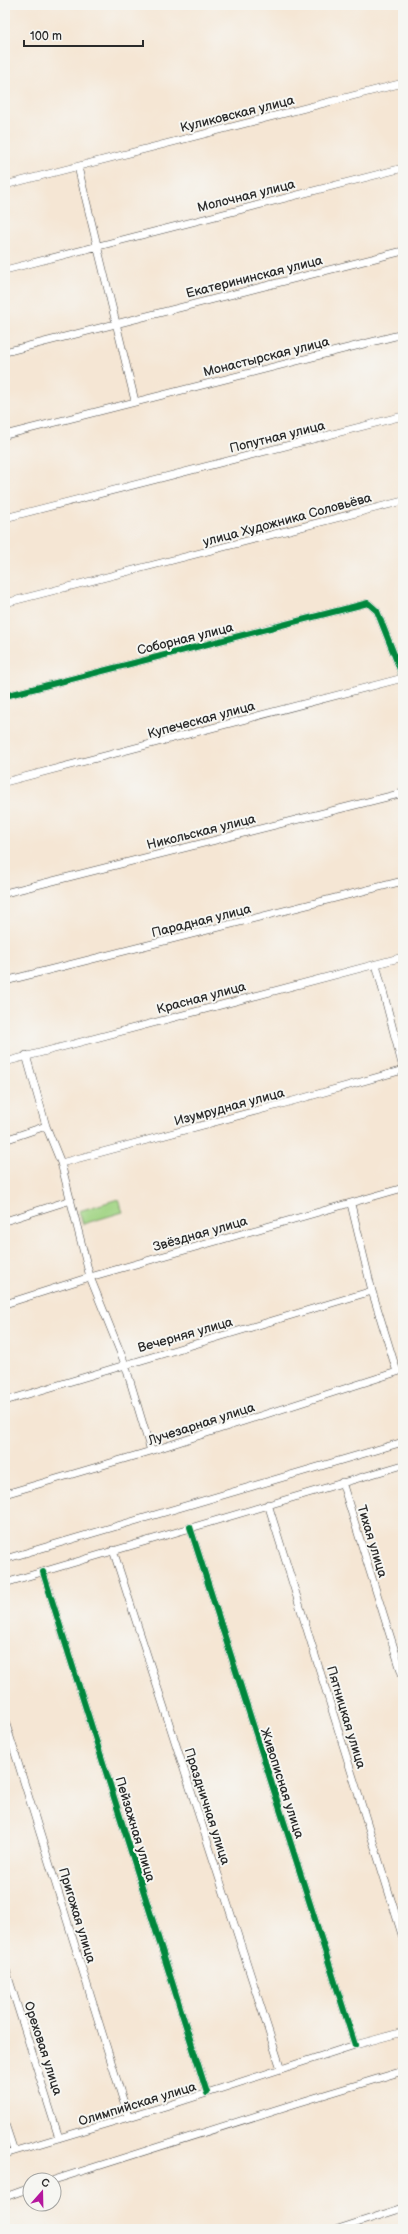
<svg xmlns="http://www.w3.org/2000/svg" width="408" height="2234" font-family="'Balsamiq Sans',sans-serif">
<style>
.green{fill:#a1d484;stroke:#668058}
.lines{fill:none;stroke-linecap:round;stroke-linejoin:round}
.street-casing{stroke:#494744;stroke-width:8}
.street{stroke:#fff;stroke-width:7}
.cycleway-casing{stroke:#f6f6f2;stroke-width:8}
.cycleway{stroke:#00873e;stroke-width:6}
.labels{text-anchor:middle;stroke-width:4;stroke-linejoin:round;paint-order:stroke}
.street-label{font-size:13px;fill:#2b2b2b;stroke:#f6f6f2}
</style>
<rect width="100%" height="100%" fill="#f6f6f2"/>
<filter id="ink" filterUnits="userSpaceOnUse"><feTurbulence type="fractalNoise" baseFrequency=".025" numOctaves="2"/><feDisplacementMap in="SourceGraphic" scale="8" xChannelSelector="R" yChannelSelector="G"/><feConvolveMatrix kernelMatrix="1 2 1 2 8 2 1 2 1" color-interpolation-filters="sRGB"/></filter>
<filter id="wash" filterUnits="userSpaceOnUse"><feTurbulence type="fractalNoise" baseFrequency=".012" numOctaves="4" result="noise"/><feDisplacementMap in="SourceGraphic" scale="16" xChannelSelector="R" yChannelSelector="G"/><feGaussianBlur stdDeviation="0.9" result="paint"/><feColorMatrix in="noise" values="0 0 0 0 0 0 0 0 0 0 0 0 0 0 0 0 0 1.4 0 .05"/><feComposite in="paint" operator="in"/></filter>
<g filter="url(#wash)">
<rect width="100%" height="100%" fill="#f5e6d4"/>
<!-- green -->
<path class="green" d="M118,1199L123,1212L83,1224L79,1211Z"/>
</g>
<g filter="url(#ink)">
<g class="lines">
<defs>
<path id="street" d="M78,167L135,401
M5,185L403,83
M5,270L403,168
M5,352L403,251
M5,435L403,334
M5,518L403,416
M5,603L403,501
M5,696L368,603L377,611L403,677
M5,782L403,678
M5,893L403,793
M376,964L403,1068
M5,981L403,881
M26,1055L46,1126L61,1163L90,1277L125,1364L151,1451
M5,1062L403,957
M5,1140L46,1126
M61,1163L282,1104L403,1070
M351,1204L372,1291L397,1372
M5,1221L71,1200
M5,1304L90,1277L403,1188
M5,1401L372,1291
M342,1482L403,1677
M5,1494L151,1451L403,1370
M268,1504L403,1938
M190,1527L355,2045
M113,1550L281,2069
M5,1559L403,1442
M43,1572L207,2093
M5,1583L403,1465
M5,1721L128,2116
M5,1967L59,2138
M5,2124L14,2151
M5,2154L176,2103L355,2045L403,2032
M54,2180L294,2104L403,2071
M5,2197L30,2188
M338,2229L403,2208"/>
</defs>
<!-- street casing -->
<use href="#street" class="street-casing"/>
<!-- street -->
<use href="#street" class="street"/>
<defs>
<path id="cycleway" d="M5,696L368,603L377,611L403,677
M190,1527L355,2045
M43,1572L207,2093"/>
</defs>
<!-- cycleway casing -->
<use href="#cycleway" class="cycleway-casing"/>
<!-- cycleway -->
<use href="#cycleway" class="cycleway"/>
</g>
</g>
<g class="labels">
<!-- street labels -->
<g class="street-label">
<text transform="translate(237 113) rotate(-14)" y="5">Куликовская улица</text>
<text transform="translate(246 195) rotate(-14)" y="5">Молочная улица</text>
<text transform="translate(254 276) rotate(-14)" y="5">Екатерининская улица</text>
<text transform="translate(266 356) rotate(-14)" y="5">Монастырская улица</text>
<text transform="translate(277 436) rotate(-14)" y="5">Попутная улица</text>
<text transform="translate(287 519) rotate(-15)" y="5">улица Художника Соловьёва</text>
<text transform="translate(185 638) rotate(-14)" y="5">Соборная улица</text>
<text transform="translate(201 719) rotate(-15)" y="5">Купеческая улица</text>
<text transform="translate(201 831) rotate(-14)" y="5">Никольская улица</text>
<text transform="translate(201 920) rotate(-14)" y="5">Парадная улица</text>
<text transform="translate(201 997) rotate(-15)" y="5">Красная улица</text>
<text transform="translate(229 1106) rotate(-15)" y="5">Изумрудная улица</text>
<text transform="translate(200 1233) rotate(-16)" y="5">Звёздная улица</text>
<text transform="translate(185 1334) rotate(-16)" y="5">Вечерняя улица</text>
<text transform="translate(201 1423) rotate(-18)" y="5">Лучезарная улица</text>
<text transform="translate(373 1541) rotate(73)" y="5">Тихая улица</text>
<text transform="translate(347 1717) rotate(73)" y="5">Пятницкая улица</text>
<text transform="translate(283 1783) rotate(72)" y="5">Живописная улица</text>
<text transform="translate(208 1806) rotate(72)" y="5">Праздничная улица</text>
<text transform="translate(136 1829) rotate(73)" y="5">Пейзажная улица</text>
<text transform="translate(78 1915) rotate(73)" y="5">Пригожая улица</text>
<text transform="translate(44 2048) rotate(72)" y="5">Ореховая улица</text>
<text transform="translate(137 2103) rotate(-17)" y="5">Олимпийская улица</text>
</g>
</g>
<!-- margin -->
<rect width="408" height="2234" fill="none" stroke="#f6f6f2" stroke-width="20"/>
<!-- north arrow -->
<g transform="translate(42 2192) rotate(20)"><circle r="19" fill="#f6f6f2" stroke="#a5a5a2"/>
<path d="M0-3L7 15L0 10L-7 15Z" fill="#b5179e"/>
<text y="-6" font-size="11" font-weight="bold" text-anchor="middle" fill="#2b2b2b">С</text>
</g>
<!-- scale -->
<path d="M24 40v6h119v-6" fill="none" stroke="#2b2b2b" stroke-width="2"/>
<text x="30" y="40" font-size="12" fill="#2b2b2b" stroke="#f6f6f2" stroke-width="3" paint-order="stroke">100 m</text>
</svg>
